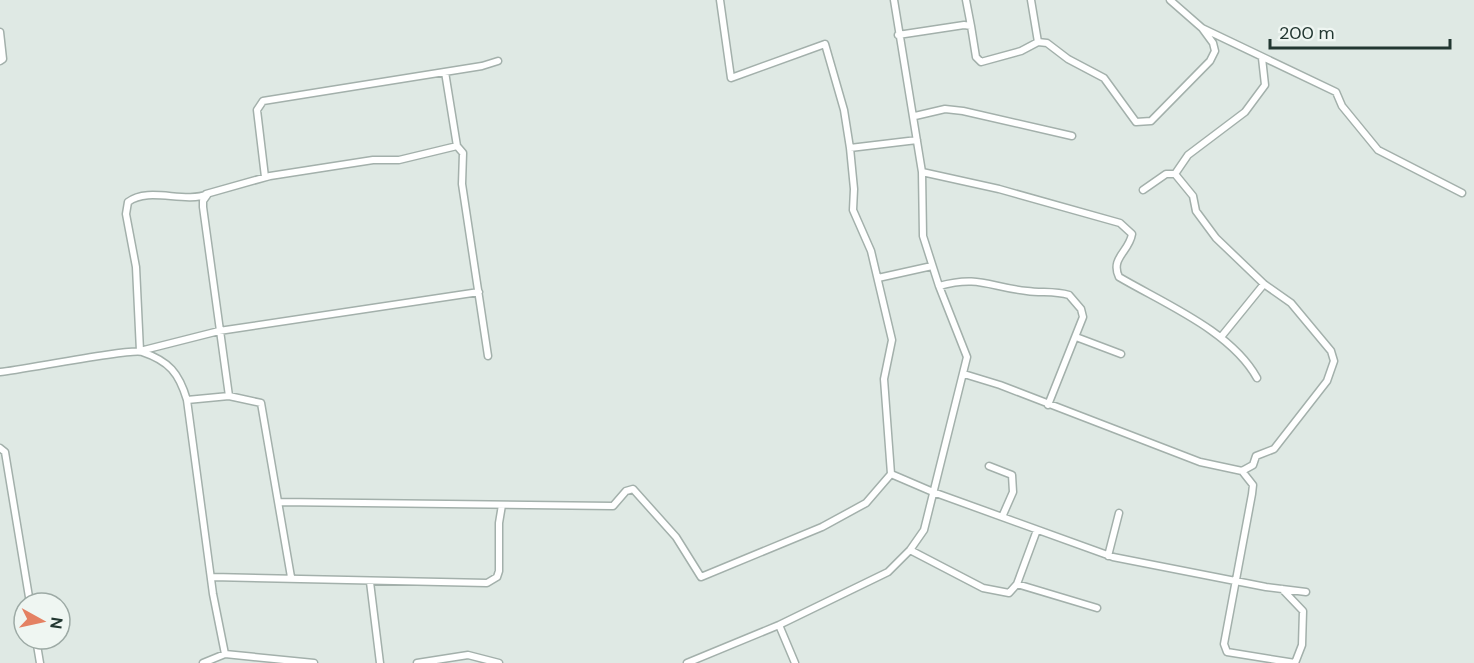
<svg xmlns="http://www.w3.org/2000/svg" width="1474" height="663" font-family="'DM Sans',sans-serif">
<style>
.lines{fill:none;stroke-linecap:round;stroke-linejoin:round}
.minor-casing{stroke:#a3b0ab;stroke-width:9}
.minor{stroke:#fff;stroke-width:6}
</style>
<rect width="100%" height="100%" fill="#dfe9e4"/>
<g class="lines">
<defs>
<path id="minor" d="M966,0L971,26
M1031,0L1038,42
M1170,0L1202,28L1336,92L1342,106L1378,150L1462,193
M0,32L3,59L0,61
M898,35L964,25L971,26L976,57L981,62L1021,51L1038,42L1047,43L1068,59L1104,78L1136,122L1151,121L1210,61L1215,51L1213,43L1202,28
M445,72L457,146L463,153L462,184L488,356
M915,116L945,109L963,111L1072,136
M850,148L917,140
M922,172L999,189L1120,223L1132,234C1129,252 1110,258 1119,277C1165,304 1231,331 1257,378
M1175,174L1188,155L1245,112L1265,85L1262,58
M265,177L257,110L263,101L482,66L498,61
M1143,190L1166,174H1175L1193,196L1196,211L1216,238L1264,284L1291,303L1331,351L1334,361L1327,381L1274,449L1256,456L1253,465L1242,471
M208,194C184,204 149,186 128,202L126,214L136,267L140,351L219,331L479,292
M878,278L932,266
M939,286C979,275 989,287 1027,291C1041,293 1055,291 1069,295L1081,309L1083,317L1048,405
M1076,337L1121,354
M1221,337L1264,284
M0,372C22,370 131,348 142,352C169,361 179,373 187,400L213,594L225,654
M964,374L1000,385L1200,462L1242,471L1253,485L1252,494L1224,644L1227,652L1295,663L1302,645L1303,611L1282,589
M229,396L203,207V201L208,194H206L270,176L373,160H399L457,146
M187,400L229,396L261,403L291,577
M0,448L5,452L30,603
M989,466L1012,475L1013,492L1002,517
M891,474L933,492L1113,557L1266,587L1306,592
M279,502L613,506L626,491L633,489L676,537L701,577L822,527L866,503L891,474L884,379L892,340L871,251L853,210L854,189L850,148L844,110L825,44L731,78L720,0
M910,550L983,588L1009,593L1017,584L1037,530
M1108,556L1119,513
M212,577L487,583L497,577L499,571V523L502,505
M370,582L380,663
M1017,584L1097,608
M779,625L795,663
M36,639L40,663
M203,663L225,654L314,663
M417,663L468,655L499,663
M687,663L779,625L888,572L910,550L924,530L967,357L939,286L923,236L922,172L894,0"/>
</defs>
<!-- minor casing -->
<use href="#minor" class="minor-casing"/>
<!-- minor -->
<use href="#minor" class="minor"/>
</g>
<!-- north arrow -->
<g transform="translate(42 621) rotate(98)"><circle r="28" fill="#eff6f2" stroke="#9daaa5" stroke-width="1.5"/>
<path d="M0-4.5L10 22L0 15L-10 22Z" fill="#e48163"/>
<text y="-9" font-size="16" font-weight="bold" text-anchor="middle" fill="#223731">N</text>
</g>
<!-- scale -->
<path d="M1270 39v9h180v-9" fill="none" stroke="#223731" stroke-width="3"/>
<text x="1279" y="39" font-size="18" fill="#223731" stroke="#eff6f2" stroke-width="4.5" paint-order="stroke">200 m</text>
</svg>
